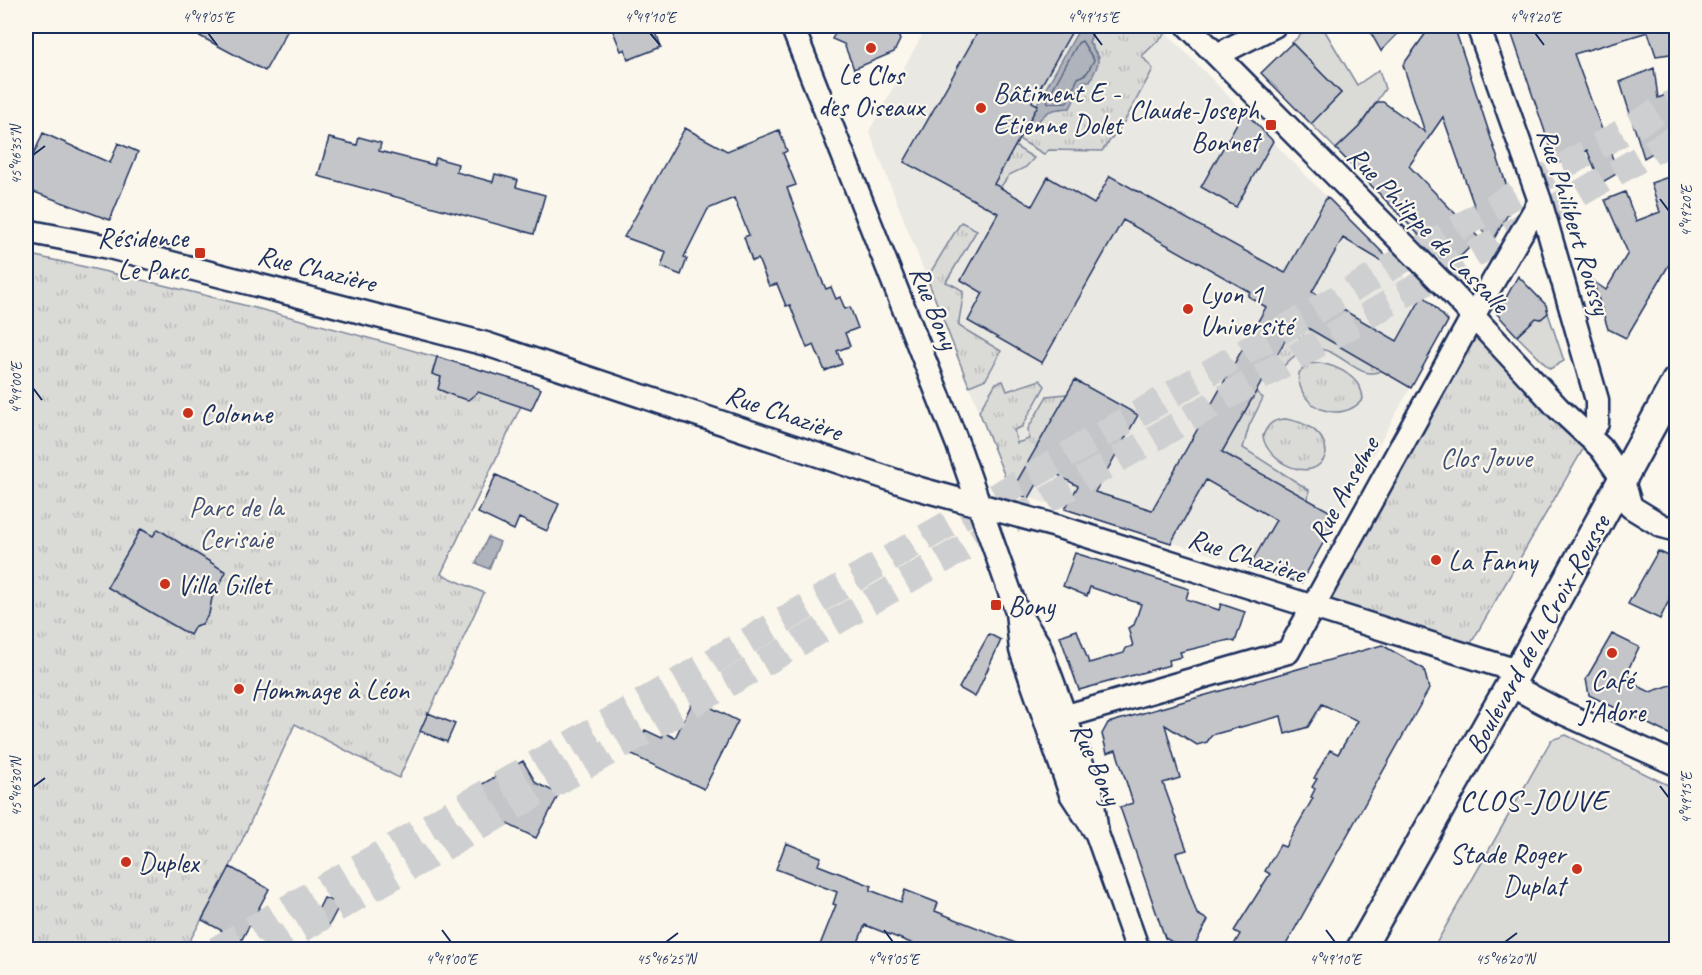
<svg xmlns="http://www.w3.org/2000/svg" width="1702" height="975" font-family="Caveat,sans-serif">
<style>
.built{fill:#eae8e2}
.grass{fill:url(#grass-tufts);stroke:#7a849a;stroke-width:1.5}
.garden{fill:#dadad7;stroke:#7a849a;stroke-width:1.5}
.water{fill:#afb3bb;stroke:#747e96;stroke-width:1.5}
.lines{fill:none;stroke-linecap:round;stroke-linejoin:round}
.shore{stroke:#566483;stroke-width:1.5}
.building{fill:#c3c5c9;stroke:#1b2f5e;stroke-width:1.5}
.major-tunnel{stroke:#cecfd0;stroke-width:27;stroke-dasharray:27 14;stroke-linecap:butt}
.minor-casing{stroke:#1b2f5e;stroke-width:27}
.major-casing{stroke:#1b2f5e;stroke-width:32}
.minor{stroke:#fbf7ec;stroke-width:22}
.major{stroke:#fbf7ec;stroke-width:27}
.ticks{fill:none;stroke:#1b2f5e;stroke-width:2}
.poi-dot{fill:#c8321e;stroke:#fbf7ec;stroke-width:2}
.labels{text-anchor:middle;stroke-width:4.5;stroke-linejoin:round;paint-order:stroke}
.poi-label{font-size:28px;fill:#1b2f5e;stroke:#fbf7ec;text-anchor:start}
.street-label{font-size:28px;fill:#1b2f5e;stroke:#fbf7ec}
.park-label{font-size:28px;fill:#415176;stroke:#fbf7ec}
.neighbourhood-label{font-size:30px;letter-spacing:1.5px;fill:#1b2f5e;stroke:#fbf7ec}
.neatline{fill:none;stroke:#1b2f5e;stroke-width:2}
.ticks-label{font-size:15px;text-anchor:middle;fill:#1b2f5e}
</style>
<defs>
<pattern id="grass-tufts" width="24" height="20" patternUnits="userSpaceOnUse" patternTransform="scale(1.5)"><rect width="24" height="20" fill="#dadad7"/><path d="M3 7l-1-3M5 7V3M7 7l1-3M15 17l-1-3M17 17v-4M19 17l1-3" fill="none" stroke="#babbbb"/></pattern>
</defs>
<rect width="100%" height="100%" fill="#fbf7ec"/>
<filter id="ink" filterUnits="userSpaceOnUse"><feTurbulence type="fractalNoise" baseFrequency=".0167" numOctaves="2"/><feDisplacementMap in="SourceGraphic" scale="12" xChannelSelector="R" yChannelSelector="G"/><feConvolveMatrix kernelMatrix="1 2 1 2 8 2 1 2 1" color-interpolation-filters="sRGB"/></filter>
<g filter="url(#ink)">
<!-- built -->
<path class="built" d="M927,26H1160L1448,321L1301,583L1011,492L869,131Z"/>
<!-- grass -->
<path class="grass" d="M1095,26H1160L1167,32L1142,56L1153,69L1124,122L1102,151L1049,150L1044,154L1017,138L1024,127L1031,128C1047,111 1046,109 1070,108L1083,81L1099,57L1089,42Z
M1013,145L1034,158L1026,167L1009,175L1000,188L980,202Z
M961,222L977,230L946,282C951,284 960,288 963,292C965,295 958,318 959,326L1001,351L986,379L969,386L927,278Z
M26,254C195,290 365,335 531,385L441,574L484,593L399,778L295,724L224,880L185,949H26Z
M1473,317L1590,437L1466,652L1312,607Z
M1296,321L1381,369L1380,371C1349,387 1321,303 1270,385L1261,382Z
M1320,363C1338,366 1362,378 1363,399C1341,426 1296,408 1299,373L1307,364Z
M1040,380L1045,386L1022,427L1014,430L1017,443L1029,439L1028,429L1047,396L1067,394L1011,492L979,411L996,383L1003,381L1007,391Z
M1256,392L1263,398L1249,426L1243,448L1309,490L1308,501L1222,452Z
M1286,419C1305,422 1326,432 1326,454C1315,487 1266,462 1263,436C1267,425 1273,419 1286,419Z"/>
<!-- garden -->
<path class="garden" d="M1318,26H1322L1357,85L1379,70L1385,89L1359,127L1336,149L1311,124L1341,93L1292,43L1300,35Z
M1548,313L1564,361L1550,369L1517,336L1536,318L1541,319Z
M1566,735L1676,789V949H1433L1551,740Z"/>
<!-- water -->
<path class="water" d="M1081,26H1095L1089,42C1101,62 1101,60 1090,81H1083L1070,108C1046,109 1047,112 1031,129L1024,127Z
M488,537L500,542L489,569L476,563Z"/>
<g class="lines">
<!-- shore -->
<path class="shore" d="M1082,41L1094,60L1087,73L1078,78L1067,102L1048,103L1047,99L1078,43Z"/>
</g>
<!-- building -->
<path class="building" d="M181,26H290L265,71Z
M611,26H654L661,47L628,60L625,49L621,51Z
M839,26H895L900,40L894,52L854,69L844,44L832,39Z
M981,26H1075L1032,102L1038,105L994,184L1032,206L1048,177L1094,204L1110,176L1285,273L1327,197L1387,257L1383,262L1343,238L1312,292L1397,341L1423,295L1448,321L1411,388L1296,321L1222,452L1338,516L1301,583L1249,567L1276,520L1206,480L1171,543L1065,509L1078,486L1046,468L1029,498L1011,492L1075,380L1138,415L1095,492L1152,510L1266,307L1248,296L1250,292L1123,220L1042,363L968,321L983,293L961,280L998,213L904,162Z
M1367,26H1405L1381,51Z
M1431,26H1454L1513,205L1489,248L1443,117L1409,166L1479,238L1450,267L1336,149L1359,127L1377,102H1383L1425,132L1403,65Z
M1509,26H1677V53L1656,56L1648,32L1574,54L1618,173L1601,183L1587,150L1556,164Z
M1292,43L1341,93L1311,124L1261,73Z
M1654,68L1658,98L1671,93L1677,110V139L1644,158L1620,82Z
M1244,111L1273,141L1236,207L1201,187Z
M685,128L727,151L779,130L787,151L783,153L796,185L787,188L821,278L826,289L831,287L836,299L840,297L845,309L850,307L858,328L845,333L850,346L837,351L842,364L825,371L814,345L807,348L790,305L786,306L777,284L769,286L758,259L752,261L744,237L749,235L734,198L708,209L684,257L687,259L681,275L661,267L666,252L624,237Z
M43,133L110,163L118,143L138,152L110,220L26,189V172Z
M359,137L381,143L379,151L434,165L436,158L458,164L456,172L493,182L495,174L518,180L516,187L545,195L534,234L318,176L329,138L357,145Z
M1677,174V251L1626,338L1608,329L1593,281L1606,290L1628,253L1605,200L1625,192L1636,221L1660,212L1651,183Z
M1518,276L1546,305L1548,313L1541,319L1536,318L1517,336L1497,314Z
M437,357L531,385L541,389L531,410L478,392L468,400L454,396L438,389L441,377L432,374Z
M496,475L559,504L547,531L519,518L514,530L478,513Z
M141,529L153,536L158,529L226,572L212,598L209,614L202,624L195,626L190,635L107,587Z
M1658,551L1677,560V597L1672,594L1660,619L1628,604Z
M1075,553L1189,589L1186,599L1219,610L1221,604L1245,612L1235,642L1229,640L1180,652L1182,657L1169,660L1170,665L1079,690L1060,636L1077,630L1089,663L1124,653L1126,648L1133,646L1128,628L1134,625L1141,604L1090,587L1087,596L1063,586Z
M989,634L1001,640L975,697L959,688Z
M1612,634L1639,647L1628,670L1632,683L1650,692L1677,683V738L1589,695L1586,679Z
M1382,645L1424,669L1429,689L1283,950H1231L1240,934L1234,931L1270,874L1265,871L1280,845L1285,847L1313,798L1311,797L1315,789L1312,787L1317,779L1314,778L1330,750L1338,754L1358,721L1322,704L1308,727L1285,734L1281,716L1212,735L1207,742L1197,745L1165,725L1180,778L1163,783L1187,850L1176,853L1197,914L1208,920L1192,950H1186L1165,938L1120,807L1133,803L1116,750L1107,753L1102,734L1108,723Z
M694,699L738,721L704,789L632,755L645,730L662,738L665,733L675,738Z
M428,713L455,724L447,742L420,731Z
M523,761L536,783L559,794L536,838L499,820L479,786Z
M786,843L821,857L818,865L872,886L870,890L901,902L905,890L938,903L935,911L1033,950H929L865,925L855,950H818L836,905L833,904L837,892L776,869Z
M230,867L269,889L241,941L202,920Z
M324,898L340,904L328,927L314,918Z"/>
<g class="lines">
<!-- major-tunnel -->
<path class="major-tunnel" d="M216,950L1676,101
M265,950L1676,138"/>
<defs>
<path id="minor" d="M792,26L958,445L1017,612L1021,650L1071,794L1097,834
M1188,26L1449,290L1558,408L1601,448L1622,478L1631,507L1662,526L1676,530
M1478,26L1540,201L1597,400V423L1587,435
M1217,55L1274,26
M26,231L109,247L486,344L920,489L1056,526L1517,671
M1020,616L1039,645L1053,683L1091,789L1097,834L1138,950
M1510,685L1561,712L1676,764
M1046,722L1288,652L1473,316L1540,201"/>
<path id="major" d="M1360,950L1510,685L1676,381"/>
</defs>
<!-- minor casing -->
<use href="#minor" class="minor-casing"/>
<!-- major casing -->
<use href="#major" class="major-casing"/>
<!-- minor -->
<use href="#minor" class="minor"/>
<!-- major -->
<use href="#major" class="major"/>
</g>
</g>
<!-- ticks -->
<path class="ticks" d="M208,33L217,45M650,33L660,45M1093,33L1102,45M1535,33L1544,45M33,155L45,146M1660,199L1669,211M33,388L42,400M1660,786L1669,798M33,787L45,778M442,930L451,942M884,930L893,942M1326,930L1335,942M666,942L678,933M1505,942L1517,933"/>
<!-- markers -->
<g class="poi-dot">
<circle cx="871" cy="48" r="6"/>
<circle cx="981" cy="108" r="6"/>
<rect x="1265" y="119" width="12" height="12" rx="3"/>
<rect x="194" y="247" width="12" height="12" rx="3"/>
<circle cx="1188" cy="309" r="6"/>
<circle cx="188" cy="413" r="6"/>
<circle cx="1436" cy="560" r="6"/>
<circle cx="165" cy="584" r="6"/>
<rect x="990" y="599" width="12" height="12" rx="3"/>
<circle cx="1612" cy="653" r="6"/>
<circle cx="239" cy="689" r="6"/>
<circle cx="126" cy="862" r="6"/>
<circle cx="1577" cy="869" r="6"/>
</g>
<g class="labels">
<!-- poi labels -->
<g class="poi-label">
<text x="871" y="84" text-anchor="middle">Le Clos<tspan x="871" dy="32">des Oiseaux</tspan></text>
<text x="993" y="102">Bâtiment E -<tspan x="993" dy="32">Etienne Dolet</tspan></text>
<text x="1259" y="119" text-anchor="end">Claude-Joseph<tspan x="1259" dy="32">Bonnet</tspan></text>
<text x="188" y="247" text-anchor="end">Résidence<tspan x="188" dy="32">Le Parc</tspan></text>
<text x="1200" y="303">Lyon 1<tspan x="1200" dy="32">Université</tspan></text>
<text x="200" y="423">Colonne</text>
<text x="1448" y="570">La Fanny</text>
<text x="177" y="594">Villa Gillet</text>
<text x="1008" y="615">Bony</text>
<text x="1612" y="689" text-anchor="middle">Café<tspan x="1612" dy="32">J'Adore</tspan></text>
<text x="251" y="699">Hommage à Léon</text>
<text x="1565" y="863" text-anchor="end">Stade Roger<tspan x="1565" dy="32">Duplat</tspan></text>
<text x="138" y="872">Duplex</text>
</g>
<!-- street labels -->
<g class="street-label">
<text transform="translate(1575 221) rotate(73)" y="10">Rue Philibert Roussy</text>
<text transform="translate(1429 229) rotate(46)" y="10">Rue Philippe de Lassalle</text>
<text transform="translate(317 268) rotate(14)" y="10">Rue Chazière</text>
<text transform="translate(935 307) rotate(68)" y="10">Rue Bony</text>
<text transform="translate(784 412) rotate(19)" y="10">Rue Chazière</text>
<text transform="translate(1343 489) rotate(-61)" y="10">Rue Anselme</text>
<text transform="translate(1247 555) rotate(18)" y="10">Rue Chazière</text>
<text transform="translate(1537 634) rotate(-61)" y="10">Boulevard de la Croix-Rousse</text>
<text transform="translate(1097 763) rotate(66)" y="10">Rue Bony</text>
</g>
<!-- park labels -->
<g class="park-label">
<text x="1486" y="467">Clos Jouve</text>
<text x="236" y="516">Parc de la<tspan x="236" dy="32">Cerisaie</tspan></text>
</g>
<!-- neighbourhood labels -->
<g class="neighbourhood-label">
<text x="1534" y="810">CLOS-JOUVE</text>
</g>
</g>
<!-- margin -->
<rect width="1702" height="975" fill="none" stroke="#fbf7ec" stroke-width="66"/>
<rect x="33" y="33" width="1636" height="909" class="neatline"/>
<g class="ticks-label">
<text x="208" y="22">4°49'05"E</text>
<text x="650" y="22">4°49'10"E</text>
<text x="1093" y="22">4°49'15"E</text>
<text x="1535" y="22">4°49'20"E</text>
<text transform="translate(16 155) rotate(-90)" y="5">45°46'35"N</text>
<text transform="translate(1686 211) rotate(-90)" y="5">4°49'20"E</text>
<text transform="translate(16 388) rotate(-90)" y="5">4°49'00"E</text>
<text transform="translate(16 787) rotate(-90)" y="5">45°46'30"N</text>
<text transform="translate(1686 798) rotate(-90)" y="5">4°49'15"E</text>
<text x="451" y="964">4°49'00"E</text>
<text x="666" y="964">45°46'25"N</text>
<text x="893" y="964">4°49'05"E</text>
<text x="1335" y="964">4°49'10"E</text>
<text x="1505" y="964">45°46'20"N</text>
</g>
</svg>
